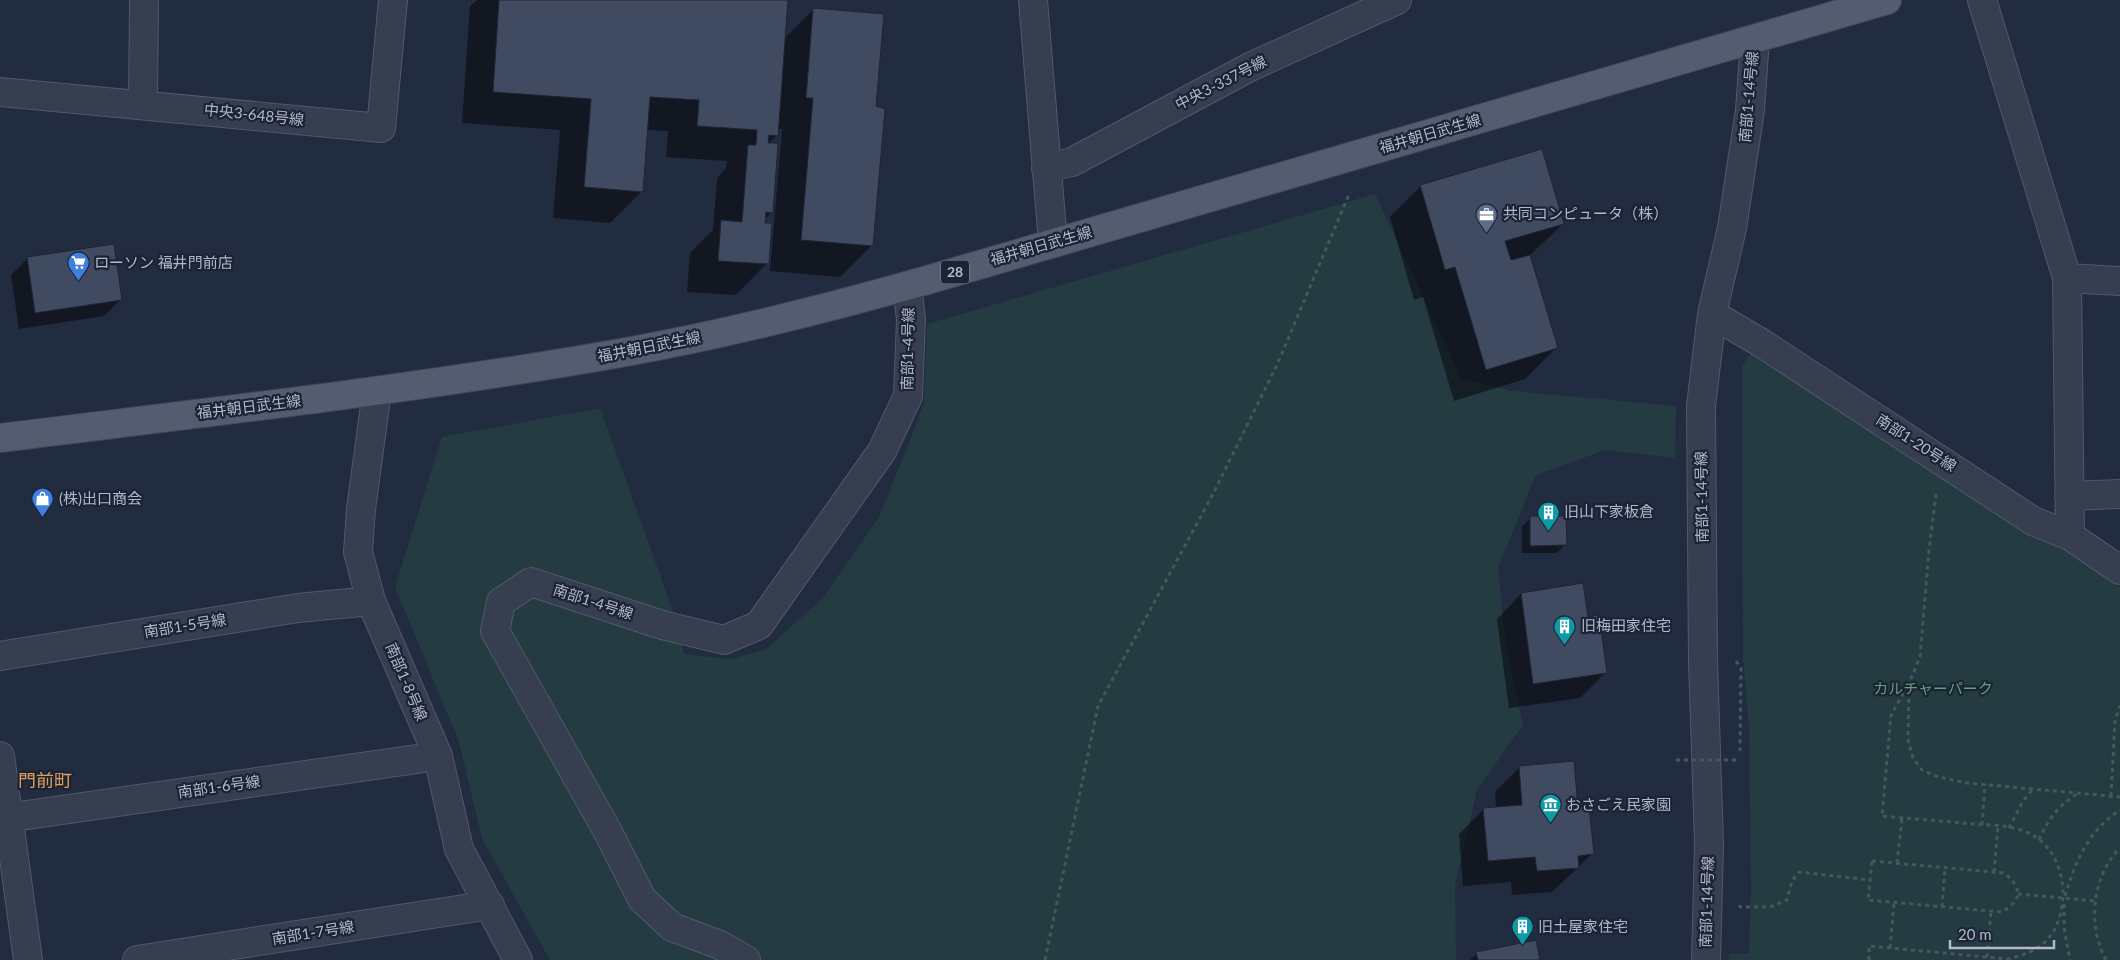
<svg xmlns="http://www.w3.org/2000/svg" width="2120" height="960" font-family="Lato,'Noto Sans JP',sans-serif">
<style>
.green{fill:#243b41}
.shadow{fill:#0007}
.building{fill:#404b62;stroke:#1d2536}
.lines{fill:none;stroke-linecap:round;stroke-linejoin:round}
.minor-casing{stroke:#51596a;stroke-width:30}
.major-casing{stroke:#3f4758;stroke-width:30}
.path{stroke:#42585d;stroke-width:3;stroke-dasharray:4 4;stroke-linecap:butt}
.minor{stroke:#363e4f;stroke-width:28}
.major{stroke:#545d70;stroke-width:28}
.path-bridge{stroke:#42585d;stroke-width:3;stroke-dasharray:4 4;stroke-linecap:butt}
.labels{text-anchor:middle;stroke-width:4.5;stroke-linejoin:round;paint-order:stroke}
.shield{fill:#1b2334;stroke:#858c9d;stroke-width:1}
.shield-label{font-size:14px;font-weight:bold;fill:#b2b9ca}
.street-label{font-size:15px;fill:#b2b9ca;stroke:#1b2334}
.poi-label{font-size:15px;fill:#b2b9ca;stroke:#1b2334;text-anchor:start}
.park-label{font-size:15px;fill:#679e78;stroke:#1b2334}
.quarter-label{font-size:18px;fill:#de9e59;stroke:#1b2334}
</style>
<rect width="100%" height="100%" fill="#222c40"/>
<!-- green -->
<path class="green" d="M1375,194L1462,379L1513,391L1676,406L1675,458L1605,450L1536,475L1498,568L1506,645L1523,725L1477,790L1455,885L1456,960H550L482,839L459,742L395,587L442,437L600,408L673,611L684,654L730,659L765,650L822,599L879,517L912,435L924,402L927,324Z
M1754,349L2120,587V960H1728L1729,954L1749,953L1751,888L1749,726L1743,658L1742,366Z"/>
<!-- shadow -->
<path class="shadow" d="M477,0H787L784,39L814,9L874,107L872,245L840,277L770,271L782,129H778L777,135L768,144L772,212L764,220L767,263L736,295L687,292L690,253L713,230L717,178L726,168L727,161L666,157L668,131L647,130L642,191L610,223L553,218L560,130L462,123L470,6Z
M1421,186L1563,224L1529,256L1556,348L1525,379L1454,401L1423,297L1414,300L1390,217Z
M28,258L121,299L104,316L19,329L11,275Z
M1531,518L1565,544L1557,553H1522V526Z
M1521,594L1587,619L1605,673L1580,698L1509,708L1497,619Z
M1520,767L1577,808L1592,854L1552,892L1512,895L1511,882L1463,886L1459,834L1484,809L1496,808L1495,792Z
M1477,953L1539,960H1470Z"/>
<!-- building -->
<path class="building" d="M499,0H788L778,136L769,135L768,143H778L773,213L766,212L765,223H772L769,264L718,261L721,220L742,222L748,145H756L757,130L697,126L699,100L650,97L643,192L584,187L591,99L493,92Z
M813,8L884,14L876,106L885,109L873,246L801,240L813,98H806Z
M1542,149L1564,224L1505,241L1511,260L1530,255L1558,348L1486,370L1455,267L1445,270L1420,185Z
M114,244L122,300L35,313L27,257Z
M1530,516H1566L1567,545L1530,546Z
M1583,583L1588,617L1599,615L1607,673L1533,684L1521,593Z
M1574,761L1578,807L1589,806L1594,854L1578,856L1579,868L1537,871L1535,857L1488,861L1483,808L1522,805L1519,766Z
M1536,940L1540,960H1478L1476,952Z"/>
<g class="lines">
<defs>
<path id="minor" d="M1033,0L1053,243
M1982,0L2067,278L2070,536
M0,92L381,128L393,0
M143,105L144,0
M1046,168L1072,162L1250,67L1397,0
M2067,278L2120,281
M1712,314L1763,344L2033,521L2070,536L2120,570
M377,391L361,509L358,552L371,601L438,756L459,849L518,960
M2069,496L2120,494
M0,656L298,608L371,601
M0,756L28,960
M0,819L438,756
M137,960L490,905
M746,960L720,945L672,927L642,899L608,832L495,631L501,602L531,582L662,625L724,640L759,625L882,451L908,396L911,319L907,286
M1706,960L1709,844L1703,661L1701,406L1712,314L1732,228L1750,110L1755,39"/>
<path id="major" d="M0,438C209,412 418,389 626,352C726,334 825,309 924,281L1887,0"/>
</defs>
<!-- minor casing -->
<use href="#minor" class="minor-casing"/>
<!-- major casing -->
<use href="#major" class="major-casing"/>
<!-- path -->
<path class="path" d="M1936,494L1929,550L1920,657L1909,683L1908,740L1913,758L1922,770L1938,777L1967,783L2120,797
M1736,661L1741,668L1740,751
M2111,796L2115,721L2120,706
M1982,825L1985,784
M2009,828L2023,801L2033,789
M2039,840C2048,819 2058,806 2078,793
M1872,861L2004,873C2023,887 2022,902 2001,912L1868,900Z
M1897,863L1902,818
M1994,872L1998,826
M2018,894L2096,901
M2065,896C2075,862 2089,830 2120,810
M2064,904V928L2070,960
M1740,905V907H1770L1787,900L1792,881L1799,872L1870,880
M1942,907L1945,868
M1890,948L1894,903
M1987,957L1991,911
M1045,960L1098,706L1214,492L1277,365L1350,192
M1869,960V946L2007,959C2035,953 2054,942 2061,912C2068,883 2057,844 2026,832C2010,825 1990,825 1973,824C1943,821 1913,819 1882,816L1891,715L1909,683
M2106,960C2087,926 2092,876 2120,848"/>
<!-- minor -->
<use href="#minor" class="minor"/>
<!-- major -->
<use href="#major" class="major"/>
<!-- path-bridge -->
<path class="path-bridge" d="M1676,760H1740"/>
</g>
<!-- icons -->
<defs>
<symbol id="office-pin" viewBox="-11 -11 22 30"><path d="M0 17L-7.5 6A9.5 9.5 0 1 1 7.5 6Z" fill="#5c6f8a" stroke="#1b2334"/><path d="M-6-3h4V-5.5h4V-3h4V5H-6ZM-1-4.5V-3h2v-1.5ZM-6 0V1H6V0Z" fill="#fff"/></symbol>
<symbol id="supermarket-pin" viewBox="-11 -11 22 30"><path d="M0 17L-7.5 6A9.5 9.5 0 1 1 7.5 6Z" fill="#3f7fe0" stroke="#1b2334"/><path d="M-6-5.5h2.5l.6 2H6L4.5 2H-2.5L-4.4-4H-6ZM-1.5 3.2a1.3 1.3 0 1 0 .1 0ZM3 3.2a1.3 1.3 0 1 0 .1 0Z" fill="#fff"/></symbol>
<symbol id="shop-pin" viewBox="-11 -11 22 30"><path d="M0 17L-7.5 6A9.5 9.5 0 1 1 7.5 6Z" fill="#3f7fe0" stroke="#1b2334"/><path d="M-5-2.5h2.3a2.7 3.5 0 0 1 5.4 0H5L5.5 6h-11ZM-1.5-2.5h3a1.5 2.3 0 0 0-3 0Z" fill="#fff"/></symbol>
<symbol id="building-pin" viewBox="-11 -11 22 30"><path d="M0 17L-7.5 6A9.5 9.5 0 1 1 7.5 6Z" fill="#0f9aa8" stroke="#1b2334"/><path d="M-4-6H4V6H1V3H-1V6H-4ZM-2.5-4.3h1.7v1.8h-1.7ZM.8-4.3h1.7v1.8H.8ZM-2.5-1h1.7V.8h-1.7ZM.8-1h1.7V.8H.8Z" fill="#fff"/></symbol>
<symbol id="museum-pin" viewBox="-11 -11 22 30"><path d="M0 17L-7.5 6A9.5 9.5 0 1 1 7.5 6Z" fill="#0f9aa8" stroke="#1b2334"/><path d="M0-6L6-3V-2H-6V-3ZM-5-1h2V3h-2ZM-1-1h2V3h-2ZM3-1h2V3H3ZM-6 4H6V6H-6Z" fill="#fff"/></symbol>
</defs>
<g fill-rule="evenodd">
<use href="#office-pin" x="1474" y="202" width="25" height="34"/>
<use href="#supermarket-pin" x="66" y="250" width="25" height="34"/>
<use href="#shop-pin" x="30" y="486" width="25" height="34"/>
<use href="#building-pin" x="1536" y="500" width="25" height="34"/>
<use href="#building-pin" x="1552" y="614" width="25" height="34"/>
<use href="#museum-pin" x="1538" y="792" width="25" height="34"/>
<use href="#building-pin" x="1510" y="914" width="25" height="34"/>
</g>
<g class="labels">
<!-- shield labels -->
<rect class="shield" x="941" y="260.5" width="28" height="23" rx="4"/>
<g class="shield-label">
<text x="955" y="277">28</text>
</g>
<!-- street labels -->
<g class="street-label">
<text transform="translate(1221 83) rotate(-27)" y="5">中央3-337号線</text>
<text transform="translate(1749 97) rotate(-85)" y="5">南部1-14号線</text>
<text transform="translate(254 115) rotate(6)" y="5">中央3-648号線</text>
<text transform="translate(1430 134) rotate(-16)" y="5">福井朝日武生線</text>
<text transform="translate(1041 246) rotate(-16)" y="5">福井朝日武生線</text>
<text transform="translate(649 347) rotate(-11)" y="5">福井朝日武生線</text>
<text transform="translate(908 349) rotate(-89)" y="5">南部1-4号線</text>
<text transform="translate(249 407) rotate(-7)" y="5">福井朝日武生線</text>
<text transform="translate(1916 443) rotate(33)" y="5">南部1-20号線</text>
<text transform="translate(1702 497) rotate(-91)" y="5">南部1-14号線</text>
<text transform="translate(593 602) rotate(18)" y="5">南部1-4号線</text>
<text transform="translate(185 626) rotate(-9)" y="5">南部1-5号線</text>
<text transform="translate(406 682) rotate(67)" y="5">南部1-8号線</text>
<text transform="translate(219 787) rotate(-8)" y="5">南部1-6号線</text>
<text transform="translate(1707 902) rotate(-88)" y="5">南部1-14号線</text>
<text transform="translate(313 933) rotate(-9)" y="5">南部1-7号線</text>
</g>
<!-- poi labels -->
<g class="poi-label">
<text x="1503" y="219">共同コンピュータ（株）</text>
<text x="94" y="268">ローソン 福井門前店</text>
<text x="59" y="504">(株)出口商会</text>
<text x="1564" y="517">旧山下家板倉</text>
<text x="1581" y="631">旧梅田家住宅</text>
<text x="1566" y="810">おさごえ民家園</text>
<text x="1538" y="932">旧土屋家住宅</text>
</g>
<!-- park labels -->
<g class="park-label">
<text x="1933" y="694">カルチャーパーク</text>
</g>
<!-- quarter labels -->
<g class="quarter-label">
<text x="45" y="787">門前町</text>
</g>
</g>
<!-- scale -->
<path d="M1950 940v8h104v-8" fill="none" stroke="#b2b9ca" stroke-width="2.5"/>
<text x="1958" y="940" font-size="15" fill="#b2b9ca" stroke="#1b2334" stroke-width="4" paint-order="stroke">20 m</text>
</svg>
